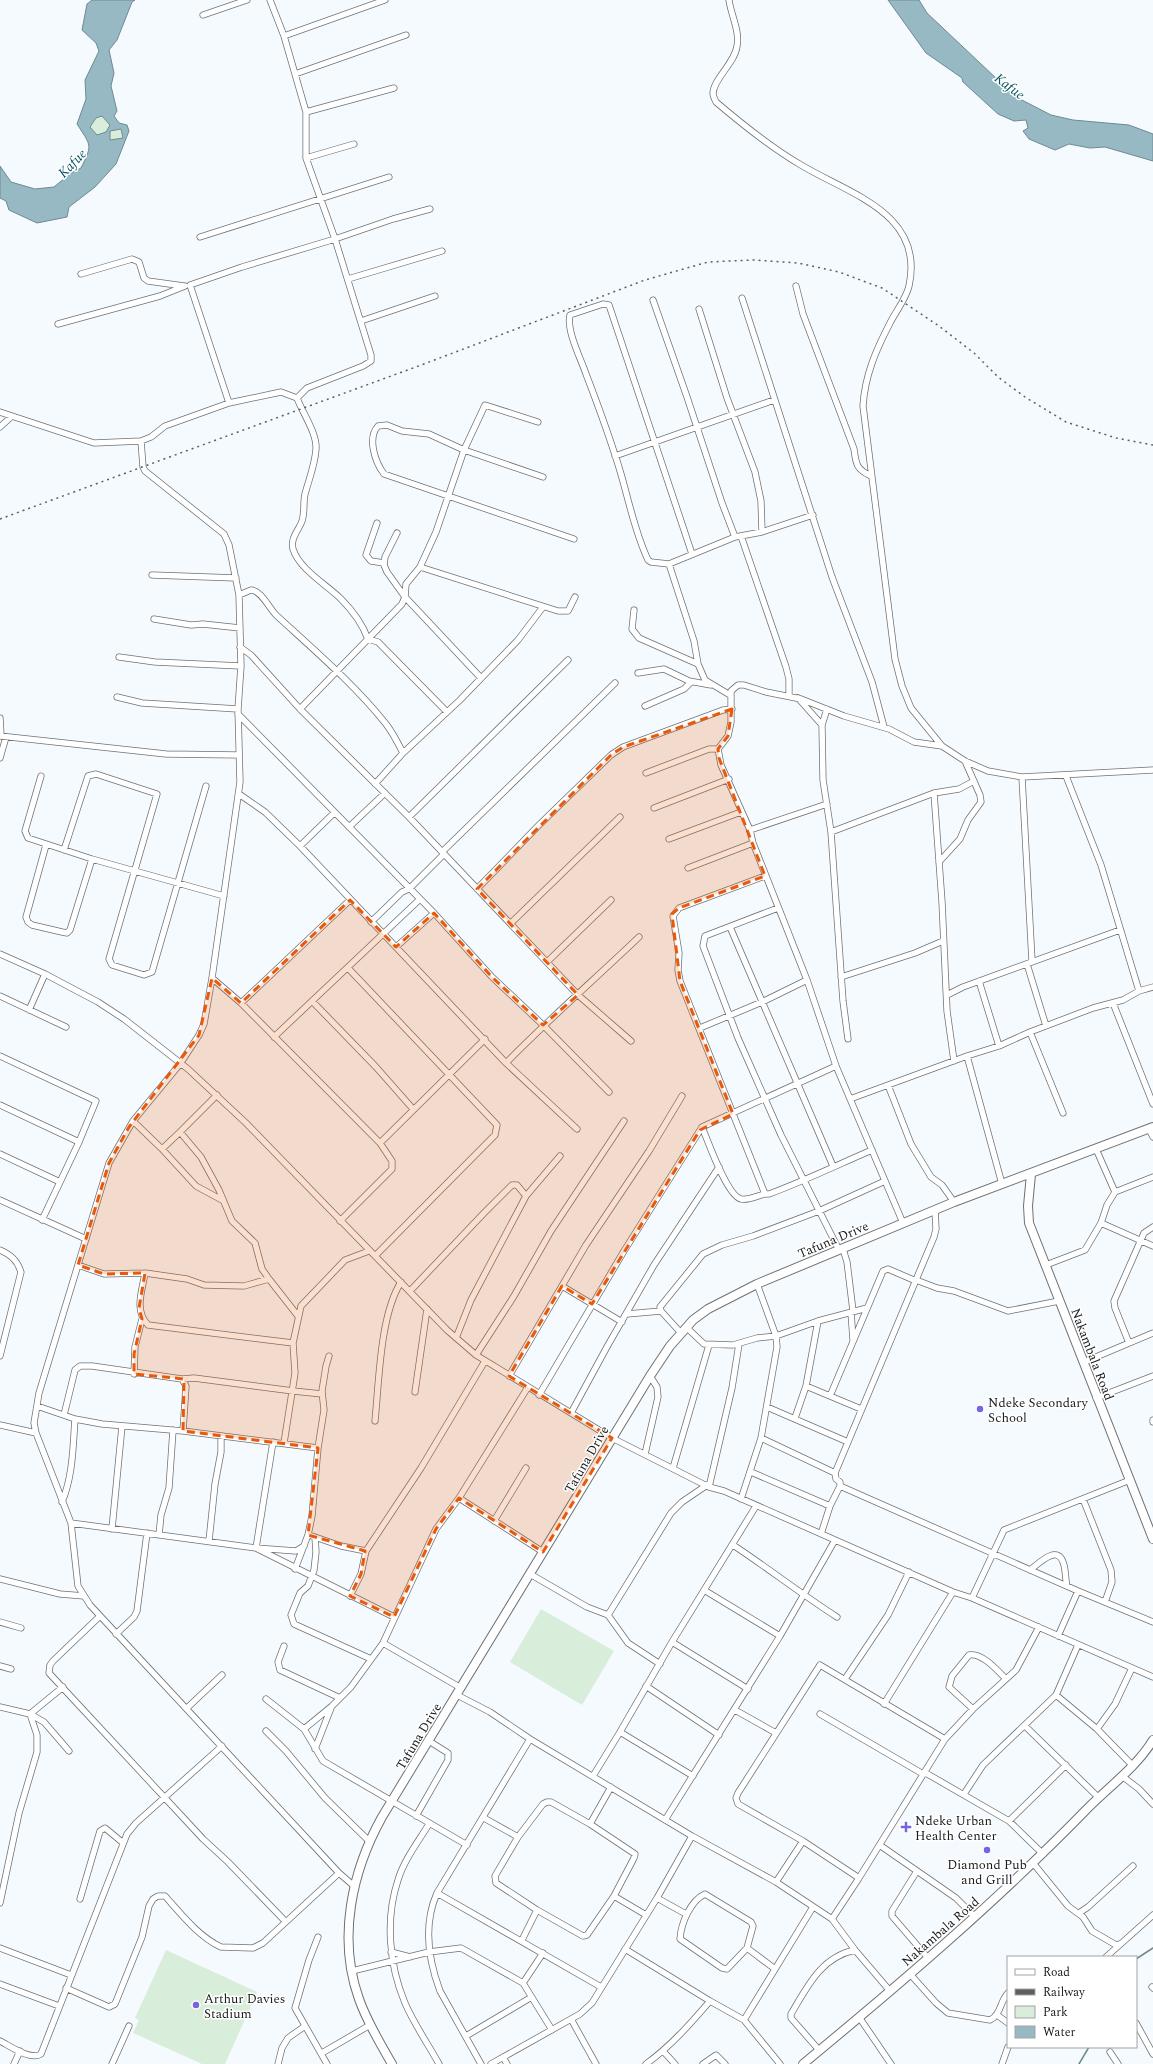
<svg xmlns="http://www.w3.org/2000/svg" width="1153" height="2064" font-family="Spectral,serif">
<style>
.green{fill:#d9eddb}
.water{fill:#96b9c4;stroke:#708991;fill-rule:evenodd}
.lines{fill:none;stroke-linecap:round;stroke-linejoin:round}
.stream{stroke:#708991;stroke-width:1.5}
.street-casing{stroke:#6e7275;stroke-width:7}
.secondary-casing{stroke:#6e7275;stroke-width:10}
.street{stroke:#fff;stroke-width:5.5}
.secondary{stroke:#fff;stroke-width:8}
.rail{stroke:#5c5f61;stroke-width:1.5;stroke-dasharray:2 4;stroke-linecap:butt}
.marked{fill:#e8590c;fill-opacity:0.2;stroke:#e8590c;stroke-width:3;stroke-dasharray:8 5;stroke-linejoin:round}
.poi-dot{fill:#7765e0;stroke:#fff;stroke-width:1.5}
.labels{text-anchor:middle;stroke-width:3;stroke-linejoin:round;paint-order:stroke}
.street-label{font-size:13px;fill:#181a1b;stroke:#fff}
.poi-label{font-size:13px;fill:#181a1b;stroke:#fff;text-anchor:start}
.water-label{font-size:14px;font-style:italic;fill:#035161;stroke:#fff}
</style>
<rect width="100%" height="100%" fill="#f5fafe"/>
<!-- green -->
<path class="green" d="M103,116L110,125L106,132L97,135L90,127L96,118Z
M121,129L123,138L110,140V131Z
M541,1609L614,1651L582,1705L510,1662Z
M166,1950L257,1992L225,2064H202L133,2033L139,2020L135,2018Z"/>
<!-- water -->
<path class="water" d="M92,0H135L132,2L117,40L109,50L114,73L111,86L117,111L114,116L119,123L127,125L129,131L116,164L95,187L69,207L67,217L37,223L9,210L6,201L0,198V166L11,182L35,189L54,187L71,173L81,168C93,144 91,146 77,124L86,99L85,80L99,51L96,43L82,30L87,4ZM102,116L110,125L106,132L97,135L90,127L96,118ZM121,129L123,138L110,140V131Z
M888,0H919L927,13L1016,97L1051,115L1073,120L1129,125L1153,134V161L1105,147L1090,148L1069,144L1055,150L1029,139L1023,131L1028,128L1026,120L1014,121L998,114L963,82L962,78L926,53Z"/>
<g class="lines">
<!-- stream -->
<path class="stream" d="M1136,1959L1153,1948
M1079,2064L1089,2047"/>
<defs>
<path id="street" d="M270,0L284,36L306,112V158L335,239L242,267L190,285L229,403L165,426L151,437L141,441L143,467L145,471L224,534L229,545L239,595L241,666L238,709L240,782L212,978L204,1024L199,1035L180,1064L133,1121L109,1163L39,1393L34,1423L36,1433L71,1523L78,1586L90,1605L339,1873L354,1886
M729,0C731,15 740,31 737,46C735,63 714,78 713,93C713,96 715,100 716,102C743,125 770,147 801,165C849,194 925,213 909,286C906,299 896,311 890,323C876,350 865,375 863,406L895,659L902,686L911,708L942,746L965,761L988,771L1022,777L1153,770
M203,15L247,0
M284,36L385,0
M295,74L406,35
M306,112L394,88
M306,158L354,144
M200,237L389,177
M81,274L132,259L139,262L144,278L148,281L184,286
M348,279L442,251
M796,286L803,314L854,449C856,464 856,469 871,476
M742,298L832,577L872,682L884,727
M653,300L687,397L722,503L735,537L762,532L813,515
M699,309L727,398L755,472L761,501L762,532
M361,321L435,296
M58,324L160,296L185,286
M297,398C303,414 317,433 316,449C315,465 309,479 305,494C303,502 305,512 302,521C299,530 290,538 293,549C299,569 327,585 341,599C353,611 362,623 368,639L378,642L447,712
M229,403L281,392L297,398L307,388L363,366L371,361V355L335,239L393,219L430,209
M0,412L94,443L141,441
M538,422L485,405L464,450L429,434L402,431L387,425L378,426C367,438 375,462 384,474L574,539
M0,427L11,417
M615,456L774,400
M377,523L366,555L371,561L384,563
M397,533L385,557L384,565L387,572L405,597L481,678
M741,536L786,667L789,679V696
M692,554L609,305L603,304L570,315C566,330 581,359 586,374C596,400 606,427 615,455C627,489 632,526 648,560L651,562L669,564L735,537
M669,564L694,641L698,664L705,680L730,695
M420,567L558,611H568L575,597
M152,575L236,578
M239,595L251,590C261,590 269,608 276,615C314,650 354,684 386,724C393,733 398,743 403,753
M634,610L632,629L639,638L698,664
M154,619L191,625L203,624L240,628
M240,647L251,655L300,709L409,817L578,995L631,1041
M119,657L155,662L241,666
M638,673L664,669L689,681L711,685
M117,697L142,703L238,709
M798,698L822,725
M645,706L684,689L691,682
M300,709L402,604L405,597L406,584L420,567L436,532L464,450L543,477
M827,709L822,725L823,780L831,832L843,1001L848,1039
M238,714L434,913L492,977L543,1025L609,1092
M0,718L1,736
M0,736L166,754L239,755
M0,758L6,737
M646,773L709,749H718
M41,776L25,831L28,838L92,859L224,896
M1066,776L1101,865L1139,991
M1022,777L1032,961
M375,784L403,753L460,700L518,640L543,607
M934,793L942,902L947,1011L954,1061
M239,794L265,812L300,846L506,1063L577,1129
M654,808L729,779
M409,817L568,660
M349,827L385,793
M750,830L827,804
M831,832L934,793L959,789L974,781
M669,839L741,812
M46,845L26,917L28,922L32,925L62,932L67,933L70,930L92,859
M300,846L334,813
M64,850L88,776L96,774L157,794L109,959L112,965L144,975L152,972L206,786
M442,852L615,683
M939,862L960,839L968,820L981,802L980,795L965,761
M688,868L753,843
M765,876L679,908L673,916L679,953L678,970L680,981L765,1194H769C804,1181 837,1165 872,1150
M477,889L539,825L611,755L623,747L723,710L732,709
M778,908L705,936L703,946L738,1038L781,1135L839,1250
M371,922L402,892L409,889L444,854
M511,923L620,817
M730,927L833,1166
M396,947L434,913
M0,954L45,974L98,1002L124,1019L188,1069L246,1123L447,1330L476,1355L612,1438L709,1487L724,1491L953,1592L972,1598L1153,1677
M547,962L611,900
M1027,964L1046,1026
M348,968L497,1125L495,1135L375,1256
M841,977L915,953L943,941
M212,978L241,1003L380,1143L392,1161V1169L340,1221
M979,981L999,1046
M947,995L963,987L1120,930
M0,996L66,1027
M312,1001L376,1067L413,1109
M241,1003L350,900
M1113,1003L1153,1104
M29,1010L45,974
M700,1028L762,1002L807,980
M1030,1032L1063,1113
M274,1037L420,899
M0,1056L96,1101L79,1142L42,1220
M967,1056L1002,1184
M506,1063C549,1019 595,979 639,937
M888,1085L911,1144L931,1177L942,1185L954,1202
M217,1095L180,1132L201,1157L219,1190L232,1221L255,1243L262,1269L269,1279
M850,1099L967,1056L999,1046L1030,1032L1093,1008L1123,1000L1139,991L1153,987
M0,1105L79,1142
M133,1121L162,1149
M702,1127C708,1141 727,1196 741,1199C748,1201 759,1195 765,1194
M1149,1129L1153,1137
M180,1132L162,1149L196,1186L222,1200
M380,1143L485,1039
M1096,1149L1115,1192
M0,1154L60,1182
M0,1200L86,1239
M903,1223L836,1066L807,980L753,843L750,830L721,765L718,749L728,736L731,722V691L738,685H744L766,692L801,699L844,716L889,729L914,742L942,746
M1101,1223L1153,1246
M843,1249L847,1262L853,1311
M0,1250C11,1255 17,1260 21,1272L0,1356
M78,1265L104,1274L145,1273L187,1279L204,1285L244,1286L269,1279L298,1316
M1046,1265L1085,1250L1101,1223L1107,1205L1115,1192L1153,1177
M145,1273C142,1292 134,1310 148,1325L293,1343
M916,1280L937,1288L954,1291L1008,1311L1059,1301
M562,1286L622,1322
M410,1291L484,1213L512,1185H517L526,1196
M851,1312L853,1340
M627,1314L661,1311
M686,1327L704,1344L733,1345L757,1338L776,1336L818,1321L867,1308
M681,1333L661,1311L660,1307L703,1254L722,1245L753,1236L819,1211L885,1181
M456,1338L471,1300L526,1196L560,1156
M1129,1343L1115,1308L1114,1301L1144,1233L1153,1227
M476,1355L514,1296L551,1231L624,1121
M1084,1362L1153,1333
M134,1374L135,1347L142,1319
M509,1376L586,1245L649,1151L682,1096
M182,1379L194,1378L293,1391L322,1394
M806,1386L861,1409
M415,1392L427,1309
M539,1395L624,1251L702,1127L836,1066
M830,1396L883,1271L888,1269L916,1281
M1096,1398L1153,1376
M37,1406L75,1419L102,1424L183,1431L318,1448
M767,1407L848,1442
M571,1413L608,1345L654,1265L719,1167
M64,1415L75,1370L80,1366H92L182,1379L186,1386L183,1431
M795,1418L806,1386L818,1321
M1153,1420V1422
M375,1421C379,1382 380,1315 401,1282
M0,1425L36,1433
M761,1438L835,1473
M273,1442L256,1548L394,1617
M284,1443L295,1373L293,1343L301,1306L345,1260L369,1251
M645,1454L658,1397L657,1387L650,1376
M673,1468L709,1345
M751,1472L830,1506
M840,1486V1482L836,1479L835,1473L934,1237L936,1229L935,1210
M709,1487L732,1388L739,1344
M459,1498L543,1552
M741,1499L761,1438L777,1347L776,1336L757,1284
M1083,1499L1111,1570L1112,1582L1105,1602
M62,1502C73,1476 73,1446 75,1419
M494,1521L526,1468
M71,1523L256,1548L296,1551L304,1546
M112,1529L122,1426
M821,1534L830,1506L840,1486L1078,1591L1153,1622
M159,1535L161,1515L169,1488L173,1430
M312,1536L341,1546L366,1551
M315,1537L316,1552L314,1570L308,1586L300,1593L291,1615L294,1624L371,1659
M209,1541L215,1484L221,1452V1436
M733,1545C768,1568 801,1594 837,1617
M295,1569L308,1535L312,1516L318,1448L324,1410L322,1391L326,1366L329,1356
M1030,1570C1037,1565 1057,1544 1063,1562C1066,1569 1065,1578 1067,1586
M530,1574L587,1607L608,1615L628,1643L660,1664
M0,1579L60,1594L84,1596
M704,1590L780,1636
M350,1596L361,1574L366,1551L421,1468L485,1361
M972,1598L1004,1530L1130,1480
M608,1615L671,1513L682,1502L707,1485
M99,1617L53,1661L50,1665L49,1673L203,1839L228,1862L285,1921
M0,1622L21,1628
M116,1634L134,1617L137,1611L147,1533
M1058,1636L1078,1591
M672,1642L748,1689
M383,1643L461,1688
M1078,1645L1056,1695L1097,1729L1133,1766
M284,1646L278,1662L280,1670L340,1698
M0,1666L11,1669
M845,1679L888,1615L909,1572
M646,1686L719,1735
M457,1695L490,1712L530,1739L692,1836L776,1882L832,1919L855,1950L890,1991
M266,1699L304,1729L323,1761L467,1845
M884,1704L953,1592
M0,1707L30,1714L44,1722L69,1751
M187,1708L222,1675
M973,1709L949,1687L952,1676L969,1655C982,1652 998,1671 1006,1679
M735,1710L776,1733
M30,1714L63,1687
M820,1714L923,1774
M1025,1726L1098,1797
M304,1729L332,1706L351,1687L383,1643L436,1529L459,1498L528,1387
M1097,1729L1115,1704L1132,1668
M266,1731L286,1751L325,1798L369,1841
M620,1732L672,1642L756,1506
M315,1749L331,1708
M924,1772L1009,1821L1043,1854
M593,1776L620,1732L693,1776
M1122,1776L1139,1789L1153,1804
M964,1794L983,1765L1056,1695
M547,1802H551L590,1824L635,1854L634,1858L614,1896L587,1935L583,1936L537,1910L496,1883L495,1876L518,1837L543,1804Z
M416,1816L448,1760V1753L429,1741
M484,1818L518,1837
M665,1820L780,1636L835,1540
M1009,1821L1066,1765
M429,1824C418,1842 404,1860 398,1880C385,1919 389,1965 405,2003C414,2024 428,2044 439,2064
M590,1824L611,1787
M881,1846L956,1898L975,1917
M1033,1863L1068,1906L1083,1917L1092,1931L1116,1945L1119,1944
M917,1871L892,1911V1916L928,1958
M859,1878L945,1739L973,1709L1016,1670L1039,1627
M776,1882L803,1841
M437,1893L601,1987
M705,1894L751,1922L753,1926L747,1948L727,1969L722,1968L680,1939C681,1924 690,1901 705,1894Z
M614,1896L646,1915
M657,1898L686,1914
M80,1899L100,1831L105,1828L122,1842
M0,1903L19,1813L37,1752V1735L30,1714
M1079,1913L1088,1907L1133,1866
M832,1919L859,1878L803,1841L738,1804L736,1798L738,1793L820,1665L945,1739
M318,1937L309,1960L295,2008L327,2064
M522,1940L537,1910
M0,1948L71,1975
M747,1948L775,1969
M625,1949L710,2001L744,2020
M391,1952L410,1957
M1106,1957L1153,1915
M352,1971L429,1952L461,1948L523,1983L552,2030
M910,1974L936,2003L948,2013L990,2020C1001,2015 1000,2001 1008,1993
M523,1983L543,1953
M0,1984L59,2006
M1152,1987L1153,1988
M66,1988L109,2007L115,2004L142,1937L149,1906L153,1899L158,1896H165C181,1914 199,1937 221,1947L253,1948L263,1943L339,1873
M997,2015L1008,2023
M859,2017L891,2064
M571,2019L596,2064
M1136,2023L1153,2054
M466,2036L530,1998
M0,2041C10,2046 31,2061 41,2054L127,1834L136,1823L222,1746
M819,2050L791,2018V2014C807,1987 821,1957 855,1950
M663,2051L675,2064
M1110,2052L1118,2064
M322,2053L370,2025
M503,2057L507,2064
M14,2064L20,2051
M112,2064L129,2026
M278,2064L282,2048L288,2038L305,2026
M481,2064L440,1991C428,1959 423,1925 437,1893L530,1739
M491,2064L580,2014L592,2003L657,1898L692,1836
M646,2064C671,2046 690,2024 710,2001
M703,2064L716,2055L725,2064
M780,2064L744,2020L813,1907
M1002,2064L1008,2047"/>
<path id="secondary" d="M1031,1174L1028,1206L1029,1223L1153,1539
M392,2064C380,2043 367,2022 359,1999C337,1938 352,1871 382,1817L650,1376L670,1346L693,1320L708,1309L757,1284L954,1202L1153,1127
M803,2064C900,1984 996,1902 1084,1812C1107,1788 1136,1768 1153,1740"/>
</defs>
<!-- street casing -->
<use href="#street" class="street-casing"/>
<!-- secondary casing -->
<use href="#secondary" class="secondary-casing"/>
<!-- street -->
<use href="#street" class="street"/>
<!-- secondary -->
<use href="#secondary" class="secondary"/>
<!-- rail -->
<path class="rail" d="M0,519L424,364L645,280L708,262L754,260L798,263L839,272L882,288L939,326L974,353L998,377L1025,397L1066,422L1116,438L1153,445"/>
</g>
<!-- marked area -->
<path class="marked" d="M732,709L728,736L718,749L719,758L765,876L679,908L672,914L680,981L733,1114L700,1130L592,1304L562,1286L509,1376L612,1438L543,1552L459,1498L436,1529L394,1617L350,1596L361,1574L365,1551L308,1535L318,1448L183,1431L184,1379L134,1374V1354L142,1319L139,1308L145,1273L104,1274L78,1265L109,1163L129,1127L199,1035L212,978L241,1003L350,900L396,947L434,913L492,977L543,1025L578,995L477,889L611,755L623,747Z"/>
<!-- markers -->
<g class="poi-dot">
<circle cx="980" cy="1409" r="4"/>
<path d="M904 1821h4v4h4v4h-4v4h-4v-4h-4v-4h4z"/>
<circle cx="987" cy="1850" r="4"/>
<circle cx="196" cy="2005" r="4"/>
</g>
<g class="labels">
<!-- street labels -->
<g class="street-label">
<text transform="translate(833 1239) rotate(-23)" y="5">Tafuna Drive</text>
<text transform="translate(1093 1354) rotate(69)" y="5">Nakambala Road</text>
<text transform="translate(586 1459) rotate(-60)" y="5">Tafuna Drive</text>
<text transform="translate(418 1736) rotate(-59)" y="5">Tafuna Drive</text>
<text transform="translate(940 1931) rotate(-41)" y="5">Nakambala Road</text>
</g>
<!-- poi labels -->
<g class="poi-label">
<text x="988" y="1407">Ndeke Secondary<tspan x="988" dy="15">School</tspan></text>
<text x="915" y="1825">Ndeke Urban<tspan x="915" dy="15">Health Center</tspan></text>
<text x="987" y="1869" text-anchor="middle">Diamond Pub<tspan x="987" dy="15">and Grill</tspan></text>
<text x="204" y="2003">Arthur Davies<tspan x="204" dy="15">Stadium</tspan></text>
</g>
<!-- water labels -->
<g class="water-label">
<text transform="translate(1010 86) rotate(37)" y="5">Kafue</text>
<text transform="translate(72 163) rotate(-46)" y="5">Kafue</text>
</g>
</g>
<!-- legend -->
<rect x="1007" y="1956" width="130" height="92" fill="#ffffff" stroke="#a3a3a4"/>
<rect x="1015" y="1969" width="20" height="6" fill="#ffffff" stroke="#a3a3a4"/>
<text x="1043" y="1976" font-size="12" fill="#181a1b">Road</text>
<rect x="1015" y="1989" width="20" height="6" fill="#5c5f61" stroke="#a3a3a4"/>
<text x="1043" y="1996" font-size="12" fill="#181a1b">Railway</text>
<rect x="1015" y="2006" width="20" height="12" fill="#d9eddb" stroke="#a3a3a4"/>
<text x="1043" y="2016" font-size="12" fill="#181a1b">Park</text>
<rect x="1015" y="2026" width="20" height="12" fill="#96b9c4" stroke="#a3a3a4"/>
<text x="1043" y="2036" font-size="12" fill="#181a1b">Water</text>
</svg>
